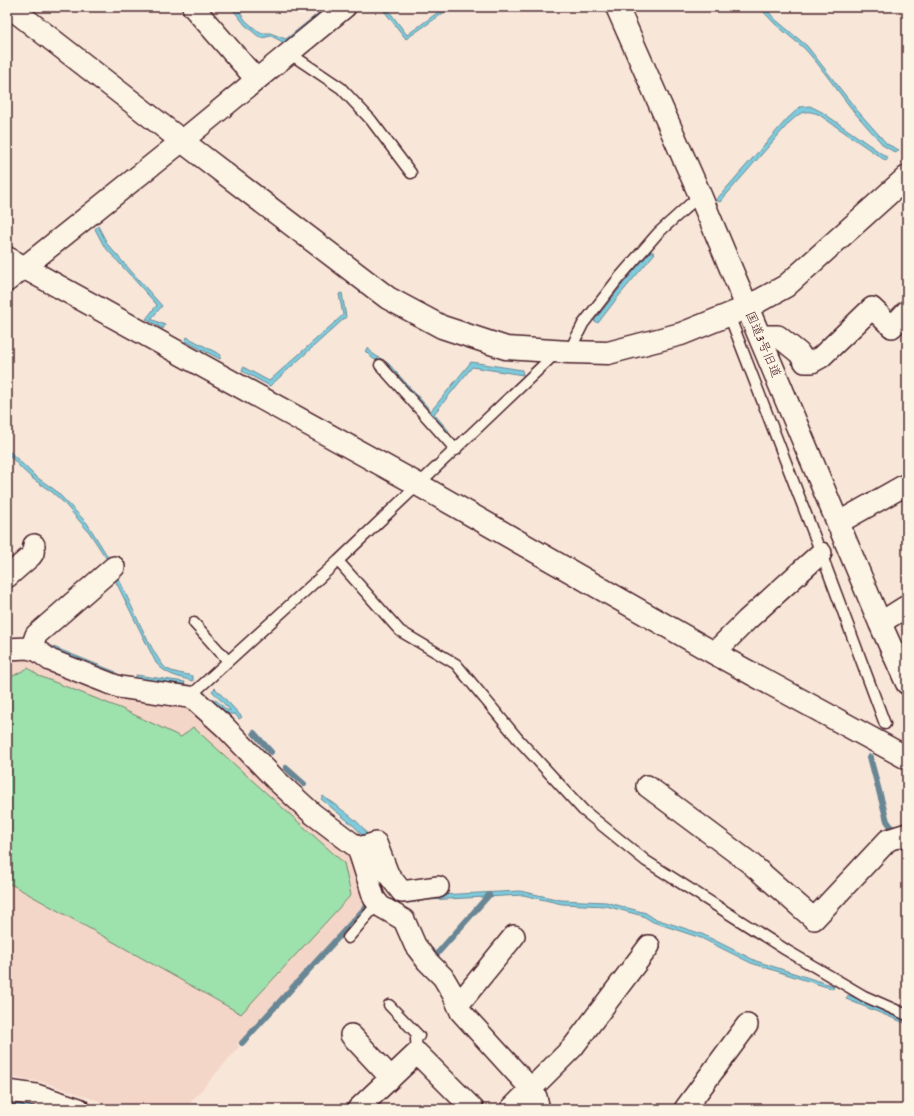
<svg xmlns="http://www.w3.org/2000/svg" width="914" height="1116" font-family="Dekko,'Klee One',sans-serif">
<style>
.built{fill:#f4d6c8}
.green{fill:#9de1ad;stroke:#74806c}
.water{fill:#7dcbdc;stroke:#698695}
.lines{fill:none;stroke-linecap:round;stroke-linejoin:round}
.stream{stroke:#698695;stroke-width:6}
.lane-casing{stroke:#4a1f2b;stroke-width:13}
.street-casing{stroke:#4a1f2b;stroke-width:24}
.secondary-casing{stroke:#4a1f2b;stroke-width:25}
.lane{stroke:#fcf5e5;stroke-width:10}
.street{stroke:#fcf5e5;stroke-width:21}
.secondary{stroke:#fcf5e5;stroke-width:22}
.labels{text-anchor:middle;stroke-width:3;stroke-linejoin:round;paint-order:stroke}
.street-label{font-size:13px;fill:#4a1f2b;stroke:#fcf5e5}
</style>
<rect width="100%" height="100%" fill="#f8e7d8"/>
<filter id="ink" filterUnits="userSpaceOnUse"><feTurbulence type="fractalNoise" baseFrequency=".025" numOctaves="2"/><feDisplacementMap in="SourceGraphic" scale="8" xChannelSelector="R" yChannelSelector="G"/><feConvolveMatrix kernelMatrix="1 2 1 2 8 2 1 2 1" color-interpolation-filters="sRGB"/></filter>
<g filter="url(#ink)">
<!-- built -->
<path class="built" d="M7,655L33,656L192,708L353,849L369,900L237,1044L239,1047L185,1109H119L110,1105L43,1082L7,1077Z"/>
<!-- green -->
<path class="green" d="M28,668L39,676L120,708L181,737L193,727L344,863L351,895L241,1014L7,882V681L9,678Z"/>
<!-- water -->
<path class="water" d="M231,7H236L246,21L260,33H270L286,39L326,7H330L285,43L271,36L262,38L259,37L245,25Z
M381,7H386L407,35L445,7H452L406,39Z
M759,7H764L776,20L807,46L856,109L887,144L899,150L896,153L884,146L854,112L817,63L805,49L775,24Z
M810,106L822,112L888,158L886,161L818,114C803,109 800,113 789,123L720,202L716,200L787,119L800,107Z
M98,226L108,245L162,306L151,319L165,325L163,329L146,319L157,305L104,246L95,229Z
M651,251L655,253L618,297L598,323L594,321L626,280Z
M342,293L346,317L270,386L242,371L243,367L269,381L343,315L339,294Z
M187,337L221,355L220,359L185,341Z
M368,348L373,354L388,363L431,411L471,362L522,370L523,375L472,367L434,414L449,431L447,433L387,366L372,358L365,351Z
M7,449L35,476L55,490L87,523L108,557L106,558L89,532L63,502L52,492L33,479L23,470L7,453Z
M119,579C126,594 156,663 167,669C174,673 185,674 193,676V681C179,677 166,675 156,663L115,580Z
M51,646L116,672L115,676L50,649Z
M136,675L185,682L184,686L136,679Z
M215,688L242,717L239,719L235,714C223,716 220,704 209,701V698C219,699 221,707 229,711L230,710L212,691Z
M323,796C334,805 363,822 367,835L364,837L354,826L321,799Z
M383,874L438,895L520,891L561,900L606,902L646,913L653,918L702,934L756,961L834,986L833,989L751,963L701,938L653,922L643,916L606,906L562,904L523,895L428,900L408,903L401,902Z
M848,995L907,1020V1024L846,999Z
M7,1102L42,1107L47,1109H7Z"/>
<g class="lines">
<!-- stream -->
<path class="stream" d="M254,733L271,752
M870,757L887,821L907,849
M286,768L304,784
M430,950L436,955L489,895
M242,1043L366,907"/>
<defs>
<path id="lane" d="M289,53L341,88L371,120L411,173
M729,315L821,553L885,724
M569,352L583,324L618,279L658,233L700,195
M380,365L456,450
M338,561L400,631L456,664L518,739L583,810L646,861L786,950L864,996L907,1015
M194,623L228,661
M189,697L338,561L556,353
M348,938L378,903
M389,1005L419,1036L416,1039L417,1053"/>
<path id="street" d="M193,7L256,79
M7,281L182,141L345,7
M760,336H778L799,353L805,362H812L821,357L872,308L892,327L907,311
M838,523L907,484
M7,577L31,556L33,553L34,545
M880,623L907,606
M7,649L28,648L38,651L50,660L119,687L189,697L195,700L225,727L276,780L313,814L358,848L374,898L380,906L404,920L415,945L427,961L443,977L453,994L461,1012L532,1090L536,1097L539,1109
M31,649L36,635L114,567
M714,653L747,620L821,553
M647,786L750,863L814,919L888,840L907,834
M358,848L376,843L388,874L402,892L438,887
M458,1005L514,936
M351,1035L391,1078
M7,1091L36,1095L79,1109
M358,1109L417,1053L473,1109
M511,1109L573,1047L649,946
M685,1109L747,1025"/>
<path id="secondary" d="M10,7L182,141L388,298L442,327L506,348L569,352L608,353L681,334L748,307L786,286L907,177
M617,7L700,195L880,623L907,683
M7,258L419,485L714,653L907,758"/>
</defs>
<!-- lane casing -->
<use href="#lane" class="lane-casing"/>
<!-- street casing -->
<use href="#street" class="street-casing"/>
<!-- secondary casing -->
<use href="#secondary" class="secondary-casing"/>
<!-- lane -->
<use href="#lane" class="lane"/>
<!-- street -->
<use href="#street" class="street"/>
<!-- secondary -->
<use href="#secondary" class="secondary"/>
</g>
</g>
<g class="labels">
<!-- street labels -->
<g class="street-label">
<text transform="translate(764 344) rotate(67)" y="5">国道3号旧道</text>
</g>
</g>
<!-- margin -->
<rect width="914" height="1116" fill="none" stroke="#fcf5e5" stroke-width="24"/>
<rect x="12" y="12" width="890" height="1092" fill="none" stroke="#4a1f2b" stroke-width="1.5" filter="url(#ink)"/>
</svg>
